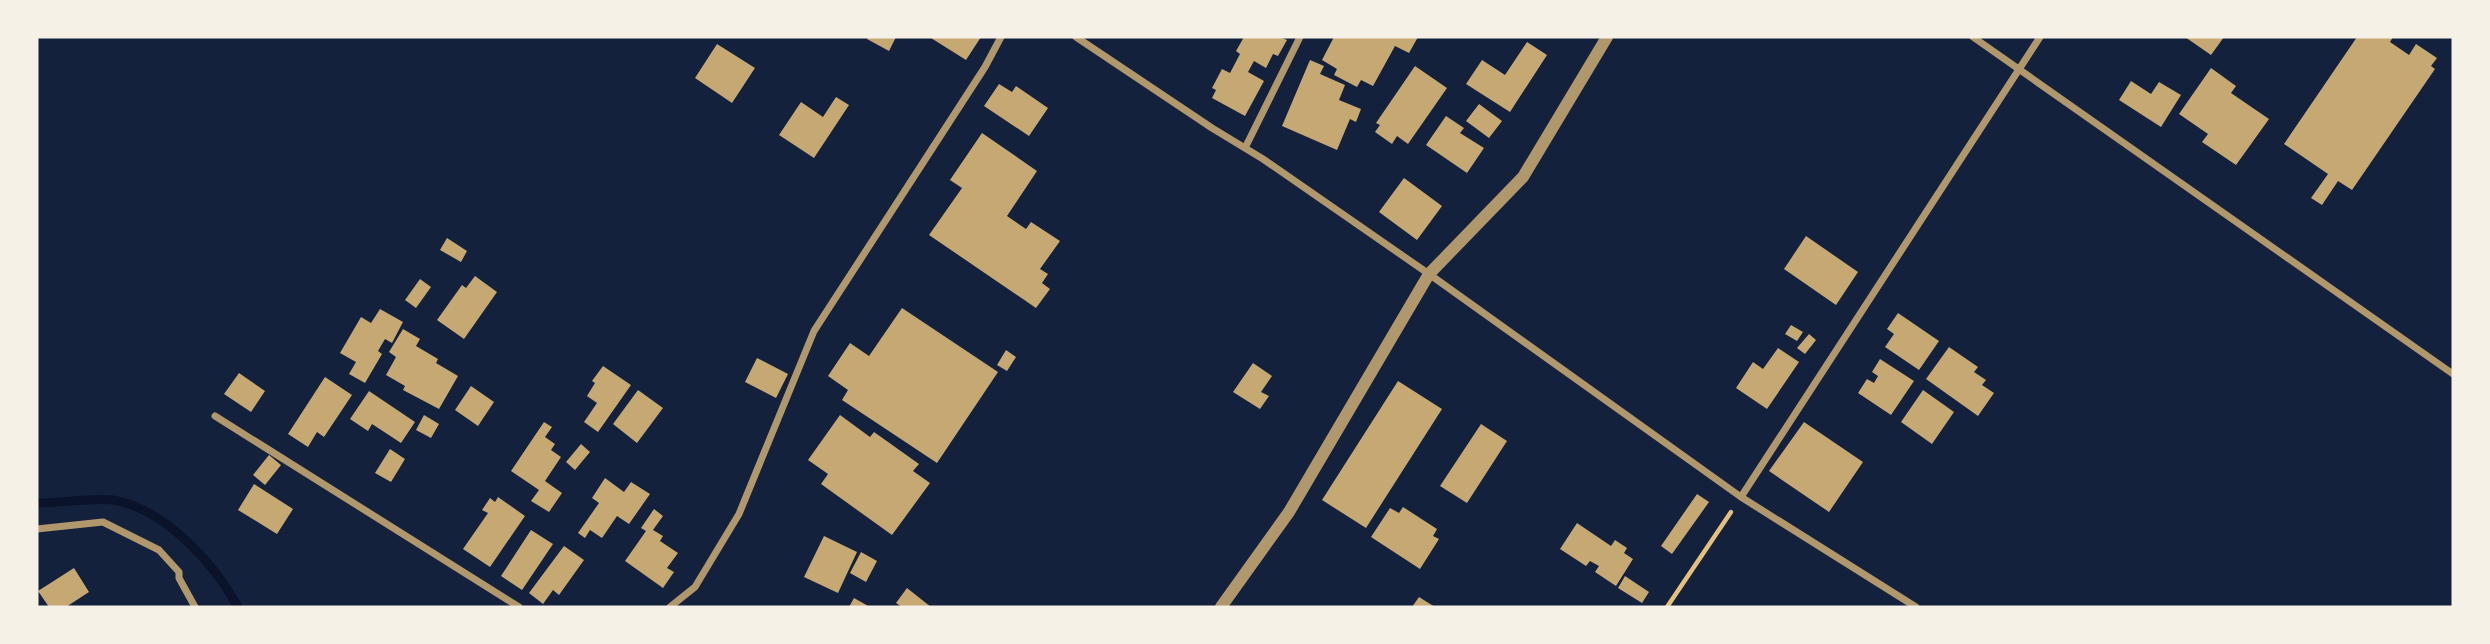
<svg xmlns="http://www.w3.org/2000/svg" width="2490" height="644" font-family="'Playfair Display',serif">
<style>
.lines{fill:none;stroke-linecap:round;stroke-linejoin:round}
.stream{stroke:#0b132b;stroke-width:9}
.building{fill:#c6a872}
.path{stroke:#e5c07b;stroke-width:4.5}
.minor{stroke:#b1986c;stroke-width:7}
.tertiary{stroke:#b1986c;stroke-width:12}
</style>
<rect width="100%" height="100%" fill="#14213d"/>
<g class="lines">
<!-- stream -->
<path class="stream" d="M37,503C57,503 94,498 113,500C165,509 214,563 238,607"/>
</g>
<!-- building -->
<path class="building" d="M868,37H896L889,51L867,39Z
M932,37H981L966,60L931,38Z
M1244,37H1280L1287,40L1278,56L1273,54L1266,68L1254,61L1248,72L1264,81L1245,116L1212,98L1216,90L1212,88L1222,69L1230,73L1240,54L1236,51Z
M1334,37H1418L1409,53L1395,46L1373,86L1361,80L1357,87L1334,75L1337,69L1322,60Z
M2185,37H2224L2211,55Z
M2357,37H2393L2390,42L2409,55L2416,44L2437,58L2431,66L2435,69L2352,190L2338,181L2322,205L2311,198L2328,174L2284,144Z
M1527,42L1547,55L1510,112L1466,84L1482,60L1505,75Z
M717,44L755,68L732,103L695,78Z
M1310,60L1324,66L1320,74L1345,85L1339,100L1361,109L1356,122L1350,119L1337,150L1282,126Z
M1415,66L1447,88L1408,144L1397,136L1392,144L1375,132L1380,125L1376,123Z
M2211,68L2236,86L2231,93L2269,119L2236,165L2202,142L2208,134L2179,114Z
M2131,81L2151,94L2159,82L2181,95L2161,127L2119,100Z
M999,84L1012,92L1016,86L1048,108L1029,136L984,106Z
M836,97L849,105L814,158L779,135L801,102L823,117Z
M1479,104L1502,121L1489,138L1466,121Z
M1446,116L1464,128L1460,133L1484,148L1467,173L1426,145Z
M982,133L1037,171L1007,216L1026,229L1031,222L1060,241L1040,269L1048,274L1042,283L1050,289L1036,308L929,235L962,188L950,180Z
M1404,178L1442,206L1417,240L1379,212Z
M1806,236L1858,272L1836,305L1784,269Z
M447,238L467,251L461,262L440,250Z
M475,276L497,292L464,339L437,320L462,285L466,288Z
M420,279L431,287L416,308L405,300Z
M902,308L998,372L937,463L842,400L848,390L828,376L850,343L869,356Z
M380,309L403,322L392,343L385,339L378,351L382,354L365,383L349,374L356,362L340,353L361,317L371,323Z
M1898,313L1939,341L1919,370L1885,347L1894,334L1887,329Z
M1791,325L1803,332L1797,341L1785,334Z
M403,329L420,339L416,346L438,359L436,363L458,376L439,409L403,390L405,386L386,375L396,357L389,352Z
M1809,334L1816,340L1805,354L1797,348Z
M1949,347L1978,367L1974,372L1986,380L1982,385L1994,393L1978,416L1926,379Z
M1778,348L1799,362L1767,409L1736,388L1753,362L1763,369Z
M1006,350L1016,357L1007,371L997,365Z
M757,358L788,374L776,398L745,382Z
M1880,359L1914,381L1891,415L1858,393L1867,379L1874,383L1878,376L1872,372Z
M1253,363L1272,376L1261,392L1269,396L1260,409L1233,392Z
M603,366L631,385L598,432L584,422L597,403L587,396L595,383L592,381Z
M239,373L265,391L251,412L224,394Z
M325,377L352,395L324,437L317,432L308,447L288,434Z
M1398,381L1442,409L1366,528L1322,500Z
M471,386L494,402L478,426L455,410Z
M638,390L663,408L637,443L613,424Z
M1923,390L1954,412L1932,444L1901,422Z
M369,391L415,422L401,443L372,424L368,431L350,419Z
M424,415L439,424L431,438L416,430Z
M840,415L870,437L874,432L919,464L913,471L930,483L892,535L821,484L828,474L808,460Z
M544,422L552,427L545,437L555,444L551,450L561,457L545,481L562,493L549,512L531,501L539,490L511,471Z
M1804,422L1863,462L1829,512L1769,471Z
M1481,424L1507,441L1467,503L1440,486Z
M581,444L590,452L575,470L566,462Z
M390,449L405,459L391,482L375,473Z
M269,455L281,465L265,485L253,475Z
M605,478L624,492L631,482L650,494L629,524L617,516L602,538L590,530L585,538L578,533L599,503L592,498Z
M254,484L293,509L277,534L238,510Z
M1697,494L1709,502L1672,554L1661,546Z
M498,497L525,516L490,567L463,549L488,513L482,510L490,498L495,502Z
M1403,507L1437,529L1433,536L1439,539L1420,569L1371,537L1390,508L1399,513Z
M654,509L663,516L653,530L663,536L660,541L678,553L667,568L674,572L663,588L625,561L646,531L641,528Z
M1577,523L1611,546L1615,540L1627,548L1624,553L1633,559L1616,586L1595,572L1599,566L1590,561L1586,566L1560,549Z
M531,530L553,544L522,590L501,576Z
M824,536L857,552L838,593L804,577Z
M564,546L584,560L559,595L553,590L543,604L529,593Z
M861,552L877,561L866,582L850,573Z
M74,568L89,592L66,607H49L38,591Z
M1625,576L1649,592L1642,603L1618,588Z
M907,588L931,607H902L896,603Z
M1419,597L1435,607H1412Z
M854,598L870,607H849Z"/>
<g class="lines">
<!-- path -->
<path class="path" d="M1667,607L1731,512"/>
<!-- minor -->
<path class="minor" d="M1076,37L1212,128L1263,159L1429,274L1741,497L1916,607
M1973,37L2453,374
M1245,148L1300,37
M215,416L519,607
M1741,497L2040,37
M37,529L103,522L159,550L179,572V578L195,607
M670,607L695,587L739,514L814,331L985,67L1001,37"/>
<!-- tertiary -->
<path class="tertiary" d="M1221,607L1289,512L1429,274L1523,177L1607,37"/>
</g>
<!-- border -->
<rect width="2490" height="644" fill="none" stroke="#f6f1e7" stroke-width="77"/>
</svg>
